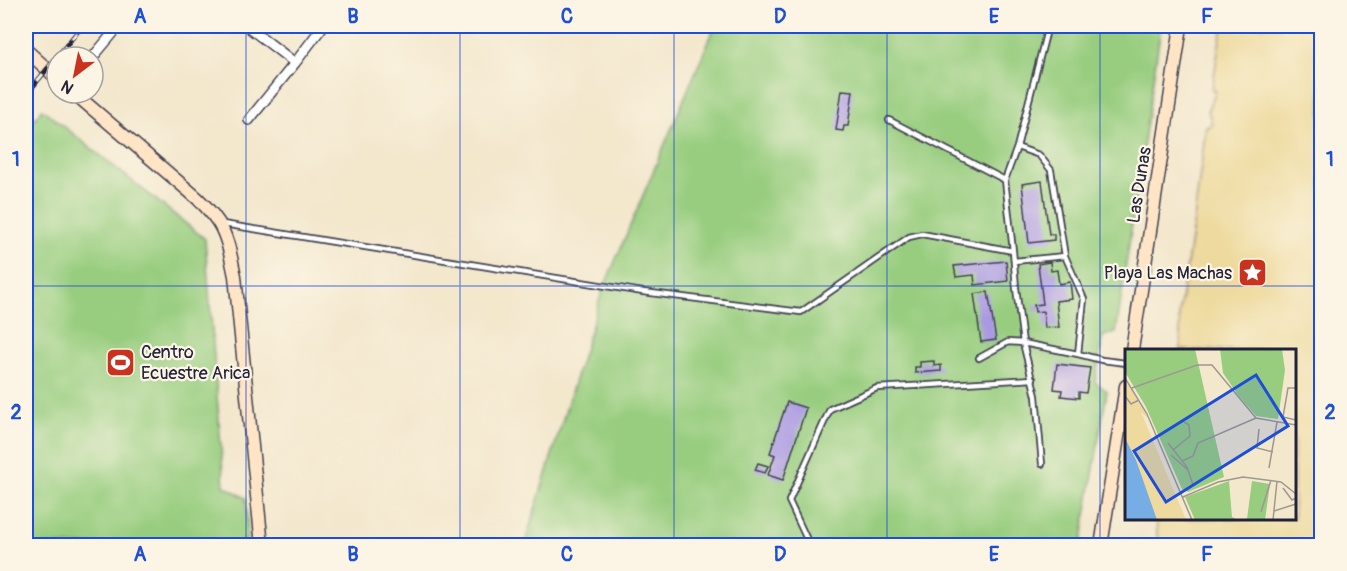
<svg xmlns="http://www.w3.org/2000/svg" width="1347" height="571" font-family="Pangolin,sans-serif">
<style>
.green{fill:#98cd7f;stroke:#5d785d;stroke-width:1.5}
.sand{fill:#eeda9e;stroke:#887e6c;stroke-width:1.5}
.building{fill:#aa99e2}
.lines{fill:none;stroke-linecap:round;stroke-linejoin:round}
.service-casing{stroke:#414051;stroke-width:8}
.minor-casing{stroke:#414051;stroke-width:12}
.secondary-casing{stroke:#414051;stroke-width:15}
.service{stroke:#fff;stroke-width:4.5}
.minor{stroke:#fff;stroke-width:9}
.secondary{stroke:#ffe4c6;stroke-width:12}
.rail-casing{stroke:#22223b;stroke-width:5}
.rail{stroke:#fcf5e5;stroke-width:3;stroke-dasharray:9;stroke-linecap:butt}
.grid{fill:none;stroke:#1d4ed8;stroke-width:1.5;stroke-opacity:0.55}
.labels{text-anchor:middle;stroke-width:4.5;stroke-linejoin:round;paint-order:stroke}
.street-label{font-size:18px;fill:#22223b;stroke:#fcf5e5}
.poi-label{font-size:18px;fill:#22223b;stroke:#fcf5e5;text-anchor:end}
.inset-road{fill:none;stroke:#9f9892;stroke-width:1.5}
.view{fill:#1d4ed8;fill-opacity:0.15;stroke:#1d4ed8;stroke-width:3}
.inset-edge{fill:none;stroke:#22223b;stroke-width:3}
.neatline{fill:none;stroke:#1d4ed8;stroke-width:2}
.grid-label{font-size:20px;text-anchor:middle;font-weight:bold;fill:#1d4ed8}
</style>
<rect width="100%" height="100%" fill="#fcf5e5"/>
<filter id="ink" filterUnits="userSpaceOnUse"><feTurbulence type="fractalNoise" baseFrequency=".0167" numOctaves="2"/><feDisplacementMap in="SourceGraphic" scale="12" xChannelSelector="R" yChannelSelector="G"/><feConvolveMatrix kernelMatrix="1 2 1 2 8 2 1 2 1" color-interpolation-filters="sRGB"/></filter>
<filter id="wash" filterUnits="userSpaceOnUse"><feTurbulence type="fractalNoise" baseFrequency=".008" numOctaves="4" result="noise"/><feDisplacementMap in="SourceGraphic" scale="24" xChannelSelector="R" yChannelSelector="G"/><feGaussianBlur stdDeviation="1.35" result="paint"/><feColorMatrix in="noise" values="0 0 0 0 0 0 0 0 0 0 0 0 0 0 0 0 0 1.4 0 .05"/><feComposite in="paint" operator="in"/></filter>
<g filter="url(#wash)">
<rect width="100%" height="100%" fill="#f3e7cc"/>
<!-- green -->
<path class="green" d="M715,26H1161L1116,333L1103,336L1095,382L1107,391L1081,545L524,546L602,292Z
M42,109L205,239L224,486L246,498L248,538L240,545H26V130Z"/>
<!-- sand -->
<path class="sand" d="M1224,26H1321V545H1158L1156,519L1294,518V350H1181L1179,314L1194,220L1206,127L1212,125L1208,109L1216,91L1212,90L1220,39Z"/>
<g id="blocks">
<!-- building -->
<path class="building" d="M842,90L853,91L848,126H844L843,131L836,130Z
M1042,181L1049,234H1054V240L1029,243L1022,184Z
M1006,261L1008,281L975,285L974,275L956,277L954,266Z
M1050,262L1051,271L1057,270L1059,284L1070,282L1072,299L1056,301L1059,327L1045,328L1043,311L1035,312L1034,305L1043,304L1038,264Z
M988,292L996,340L981,342L974,294Z
M934,361V366L941,365V371L915,373V367H920V362Z
M1057,364L1090,368L1086,393L1079,392V398L1061,396L1062,390L1054,389Z
M787,402L806,408L783,480L768,475L775,455L770,453Z
M758,463L768,466L765,473L755,470Z"/>
</g>
</g>
<g filter="url(#ink)">
<use href="#blocks" fill-opacity="0" stroke="#414051" stroke-width="1.5"/>
<g class="lines">
<defs>
<path id="service" d="M889,120L1005,180
M1017,147L1039,155L1051,170L1065,256L1084,299L1078,354
M223,224L643,292L801,312L909,237L922,234L1013,251
M1014,261L1065,256
M979,358L1008,342L1023,343L1078,354L1102,360L1126,363
M1042,464L1036,396L1023,343L1016,288L1013,251L1005,180L1017,147L1048,26
M810,546L789,501L830,409L877,388L1033,379"/>
<path id="minor" d="M247,26L295,63
M93,57L119,26
M249,120L295,63L323,26"/>
<path id="secondary" d="M26,50L57,78
M74,93L189,191C200,200 210,210 218,222C228,237 231,258 235,276L262,546
M1132,350L1181,26
M1101,546L1126,386"/>
</defs>
<!-- service casing -->
<use href="#service" class="service-casing"/>
<!-- minor casing -->
<use href="#minor" class="minor-casing"/>
<!-- secondary casing -->
<use href="#secondary" class="secondary-casing"/>
<!-- service -->
<use href="#service" class="service"/>
<!-- minor -->
<use href="#minor" class="minor"/>
<!-- secondary -->
<use href="#secondary" class="secondary"/>
<defs>
<path id="rail" d="M26,95L82,26"/>
</defs>
<!-- rail casing -->
<use href="#rail" class="rail-casing"/>
<!-- rail -->
<use href="#rail" class="rail"/>
</g>
</g>
<!-- grid -->
<path class="grid" d="M246,26V546M460,26V546M674,26V546M887,26V546M1100,26V546M26,286H1322"/>
<!-- icons -->
<defs>
<symbol id="sight-square" viewBox="-11 -11 22 22"><rect x="-9" y="-9" width="18" height="18" rx="4" fill="#c8321e" stroke="#fcf5e5"/><path d="M0-6L1.8-2.2L6-1.7L2.9 1.2L3.7 5.4L0 3.3L-3.7 5.4L-2.9 1.2L-6-1.7L-1.8-2.2Z" fill="#fff"/></symbol>
<symbol id="stadium-square" viewBox="-11 -11 22 22"><rect x="-9" y="-9" width="18" height="18" rx="4" fill="#c8321e" stroke="#fcf5e5"/><path d="M0-5a6.5 5 0 1 0 0 10a6.5 5 0 1 0 0-10ZM-3.5-1.8h7v3.6h-7Z" fill="#fff"/></symbol>
</defs>
<g fill-rule="evenodd">
<use href="#sight-square" x="1236" y="256" width="33" height="33"/>
<use href="#stadium-square" x="104" y="346" width="33" height="33"/>
</g>
<g class="labels">
<!-- street labels -->
<g class="street-label">
<text transform="translate(1139 185) rotate(-81)" y="6">Las Dunas</text>
</g>
<!-- poi labels -->
<g class="poi-label">
<text x="1232" y="279">Playa Las Machas</text>
<text x="141" y="358" text-anchor="start">Centro<tspan x="141" dy="21">Ecuestre Arica</tspan></text>
</g>
</g>
<!-- overview -->
<g transform="translate(1125 349)">
<rect width="171" height="171" fill="#f3e7cc"/>
<path d="M0,0H70L99,128L63,143L57,140L21,58L0,23ZM95,0H157L160,21L153,70L131,67L113,46L98,24ZM104,132L107,168L113,171H70L60,148ZM127,132L145,135L140,171L122,170Z" fill="#98cd7f"/>
<path d="M0,31L24,70L16,63L61,171H32L27,161L0,89Z" fill="#eeda9e"/>
<path d="M0,89L11,111L32,171H0Z" fill="#75ade4"/>
<path class="inset-road" d="M0,29L22,65L67,171M7,39L72,16H87L131,69L171,76M171,39H163L158,68L171,71M0,47L6,55L14,51M134,80L132,99L148,103M43,94L62,118L68,136M48,101L65,87L64,76L59,73M46,106L63,121M57,112L68,107L73,94L131,69M144,119L152,73M158,139L167,151L171,149M58,148L93,133L118,128L156,133L171,145M149,162L171,155M136,163L146,131M148,171L152,132"/>
<path class="view" d="M131,26L163,77L41,153L9,102Z"/>
<rect width="171" height="171" class="inset-edge"/>
</g>
<!-- margin -->
<rect width="1347" height="571" fill="none" stroke="#fcf5e5" stroke-width="66"/>
<!-- north arrow -->
<g transform="translate(75 75) rotate(212)"><circle r="28" fill="#fcf5e5" stroke="#a5a1a1" stroke-width="1.5"/>
<path d="M0-4.5L10 22L0 15L-10 22Z" fill="#c8321e"/>
<text y="-9" font-size="16" font-weight="bold" text-anchor="middle" fill="#22223b">N</text>
</g>
<rect x="33" y="33" width="1281" height="505" class="neatline"/>
<g class="grid-label">
<text x="140" y="23">A</text>
<text x="353" y="23">B</text>
<text x="567" y="23">C</text>
<text x="780" y="23">D</text>
<text x="994" y="23">E</text>
<text x="1207" y="23">F</text>
<text x="16" y="166">1</text>
<text x="1330" y="166">1</text>
<text x="16" y="419">2</text>
<text x="1330" y="419">2</text>
<text x="140" y="561">A</text>
<text x="353" y="561">B</text>
<text x="567" y="561">C</text>
<text x="780" y="561">D</text>
<text x="994" y="561">E</text>
<text x="1207" y="561">F</text>
</g>
</svg>
